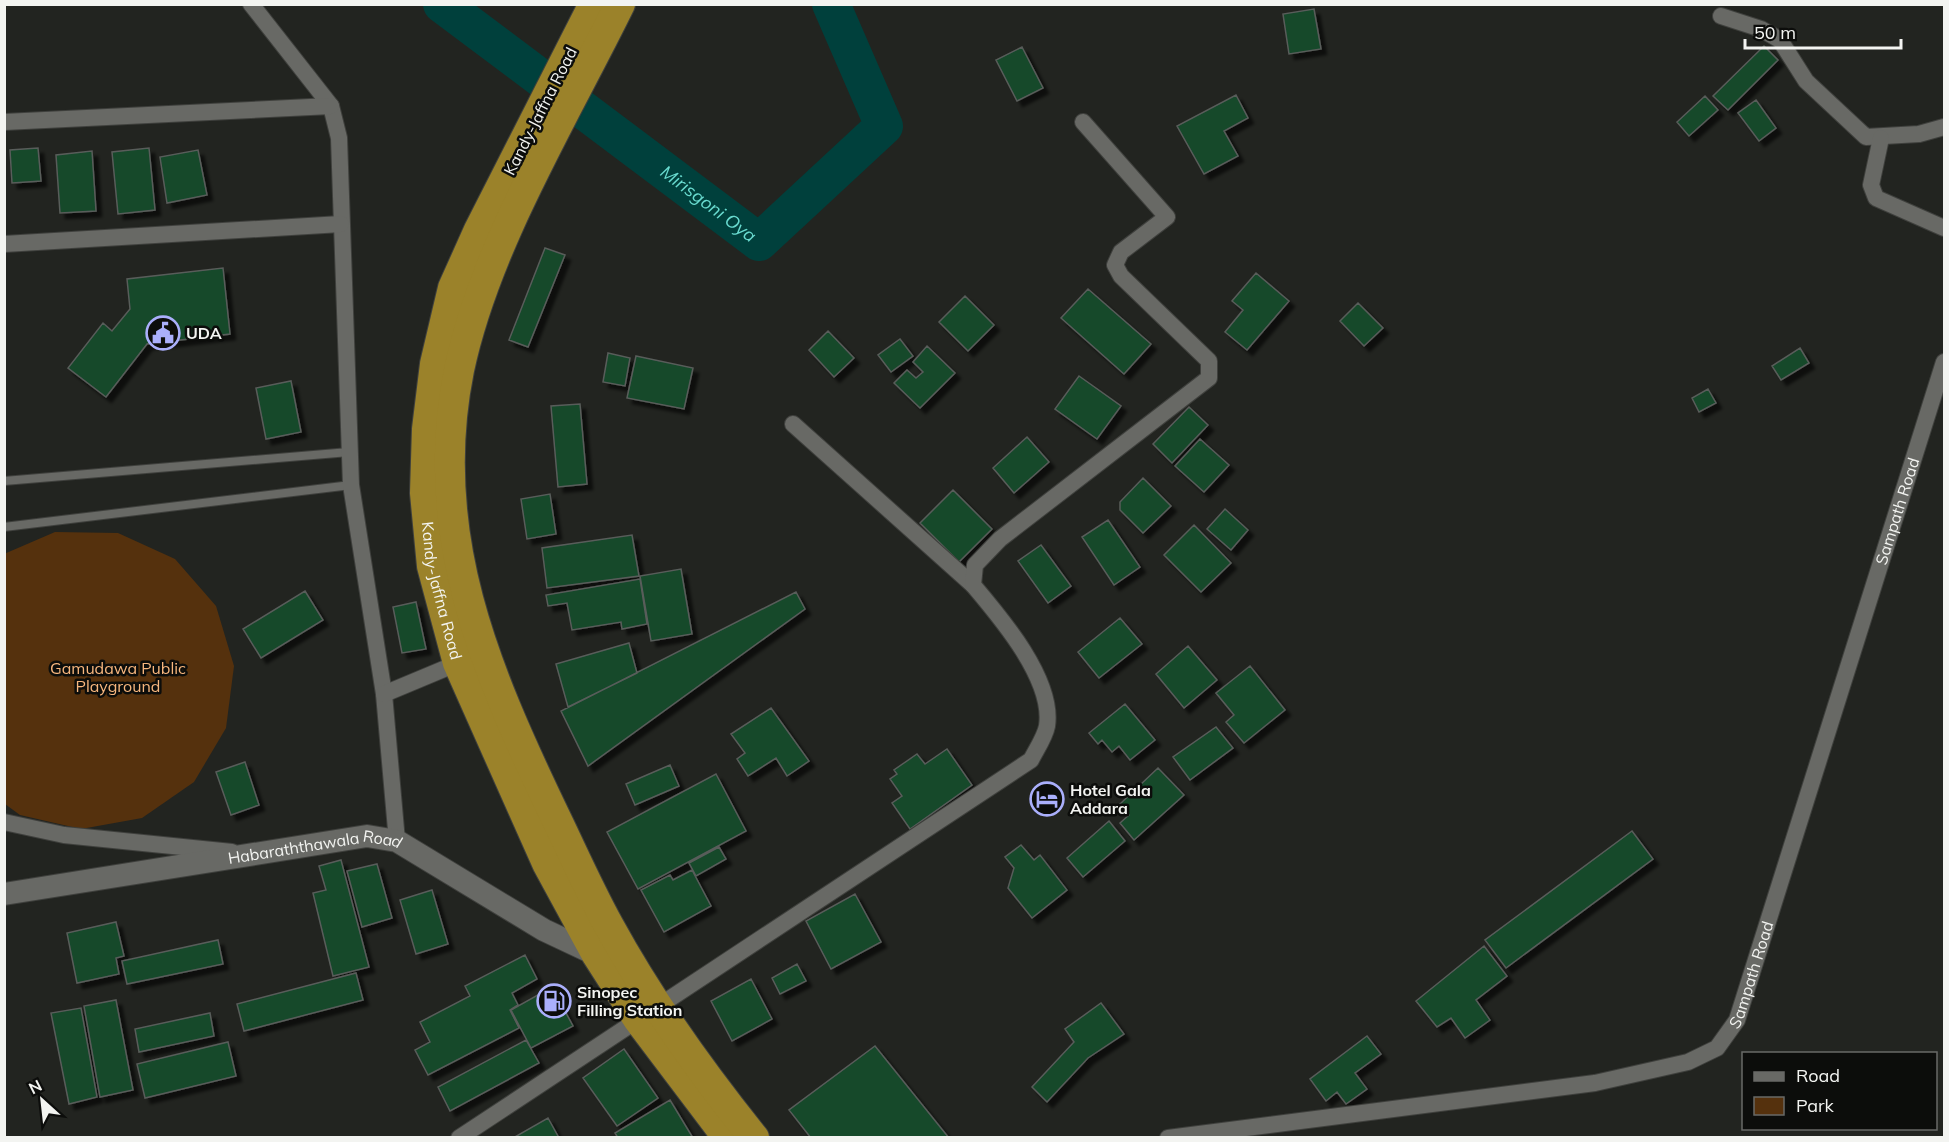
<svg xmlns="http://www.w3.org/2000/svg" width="1949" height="1142" font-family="Mulish,sans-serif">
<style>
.green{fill:#55310d}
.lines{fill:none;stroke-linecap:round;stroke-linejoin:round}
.river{stroke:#00403c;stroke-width:38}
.building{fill:#13482b;stroke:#595d5a;stroke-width:1.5;filter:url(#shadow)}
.lane-casing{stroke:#3f403d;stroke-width:10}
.street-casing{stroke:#3f403d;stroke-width:18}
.secondary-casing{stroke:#3f403d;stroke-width:24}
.highway-casing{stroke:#3f403d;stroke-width:32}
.lane{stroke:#686965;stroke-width:8}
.street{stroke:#686965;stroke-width:16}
.secondary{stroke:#686965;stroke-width:22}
.highway{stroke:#9b822a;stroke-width:30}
.labels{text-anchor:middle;stroke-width:5;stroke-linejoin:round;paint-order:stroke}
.street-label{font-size:16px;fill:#f3f4f1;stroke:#0c0d0b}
.poi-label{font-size:16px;font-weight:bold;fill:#f3f4f1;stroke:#0c0d0b;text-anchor:start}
.park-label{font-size:16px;fill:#f8b77e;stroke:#0c0d0b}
.water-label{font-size:18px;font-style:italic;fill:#68dacf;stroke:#0c0d0b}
</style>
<defs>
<filter id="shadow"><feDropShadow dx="5.5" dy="5.5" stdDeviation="1.5" flood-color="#0009"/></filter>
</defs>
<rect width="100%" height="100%" fill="#222420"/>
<!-- green -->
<path class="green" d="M55,532L118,533L175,559L216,606L234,666L226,728L194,782L142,818L81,829L20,815L5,804L4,554Z"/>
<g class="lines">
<!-- river -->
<path class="river" id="s1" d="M442,4L759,242L884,126L831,4"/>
</g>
<!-- building -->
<path class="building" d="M1314,9L1321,49L1289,54L1283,14Z
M1764,46L1778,60L1728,110L1713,96Z
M1022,47L1043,88L1017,101L996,60Z
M1236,95L1248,118L1224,131L1238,156L1204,174L1177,126Z
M1705,96L1718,110L1689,136L1677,122Z
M1756,100L1776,128L1759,141L1738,113Z
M38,148L41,181L12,183L10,150Z
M149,148L155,210L118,214L112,152Z
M198,150L207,195L167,203L160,157Z
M92,151L96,211L60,213L56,155Z
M545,248L565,255L528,347L509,340Z
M223,268L230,334L147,344L106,397L68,368L103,323L112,331L130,309L127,279Z
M1256,273L1289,301L1247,350L1225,332L1243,310L1232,301Z
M1088,289L1151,344L1124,374L1061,318Z
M965,296L994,325L968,351L939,322Z
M1358,303L1383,328L1364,346L1340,321Z
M828,331L854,358L834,377L809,350Z
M900,339L913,356L891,372L878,355Z
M927,346L955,373L920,408L894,383L907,370L916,378L923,372L913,362Z
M1800,348L1809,363L1781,380L1772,366Z
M608,353L630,358L625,386L603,382Z
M636,356L693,368L684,409L627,398Z
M1079,376L1121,406L1097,439L1055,409Z
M291,381L301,432L266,439L256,388Z
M1708,389L1716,403L1699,412L1692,398Z
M580,404L587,484L558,487L551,406Z
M1189,407L1208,425L1172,463L1153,444Z
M1027,437L1049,462L1014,493L993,468Z
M1200,439L1229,465L1204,492L1175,466Z
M1143,478L1171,506L1143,533L1120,510V502Z
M953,490L992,529L959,562L920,523Z
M550,494L556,534L527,539L521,499Z
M1225,509L1248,530L1231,550L1207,529Z
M1108,520L1140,567L1114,585L1082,537Z
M1194,525L1231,563L1201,592L1164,555Z
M632,535L639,576L547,588L542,548Z
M1041,545L1071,586L1048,603L1018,561Z
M681,569L692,634L651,641L640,576Z
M640,579L647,624L622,629L621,622L572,630L567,603L548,606L546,595Z
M305,591L323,620L261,658L243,629Z
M796,592L805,609L588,766L561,711Z
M416,602L426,649L402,653L393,607Z
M1120,618L1142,644L1099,678L1078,652Z
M629,643L637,673L568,707L556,664Z
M1188,646L1217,680L1184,708L1156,674Z
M1250,666L1285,710L1244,743L1226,722L1234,715L1216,693Z
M1125,704L1155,740L1130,760L1119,746L1112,752L1102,740L1098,744L1089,733Z
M771,708L809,761L787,776L776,758L748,776L737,759L745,753L731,734Z
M1216,727L1233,748L1190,780L1173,757Z
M947,749L972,785L910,829L892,803L902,796L890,779L897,774L894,770L917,754L925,764Z
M245,762L259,805L231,815L216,772Z
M670,765L679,786L635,805L626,784Z
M1158,768L1184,795L1134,840L1120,823L1129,815L1120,804Z
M716,774L746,831L638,889L607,832Z
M1109,821L1125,841L1083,877L1067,858Z
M1632,831L1653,859L1506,968L1485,940Z
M1021,845L1034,860L1040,855L1067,890L1032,918L1008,888L1014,868L1005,857Z
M719,847L726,859L696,876L689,863Z
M341,860L369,967L333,976L313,893L326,890L319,866Z
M377,864L392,918L362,927L347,871Z
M692,870L711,906L664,932L641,890L670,875L673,880Z
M432,890L448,944L416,954L400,900Z
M855,894L881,942L831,969L806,921Z
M116,922L124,956L116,958L119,974L77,983L67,933Z
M218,940L223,964L127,984L122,961Z
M1484,946L1507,976L1476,1000L1490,1020L1465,1038L1451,1018L1437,1027L1416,1001Z
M525,955L537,979L512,993L518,1005L510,1010L519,1028L428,1075L415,1050L430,1042L420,1022L470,996L465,986Z
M797,964L806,981L780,994L772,978Z
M356,973L363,1000L244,1031L237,1004Z
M751,979L772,1019L732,1041L711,1001Z
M552,987L573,1026L531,1048L511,1010Z
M116,1000L133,1090L100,1097L84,1006Z
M1101,1003L1124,1034L1088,1058L1047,1102L1032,1087L1074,1042L1065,1029Z
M81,1008L97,1097L69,1104L51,1013Z
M210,1013L214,1036L139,1052L135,1029Z
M1367,1036L1381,1054L1355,1073L1367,1089L1346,1104L1337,1092L1326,1101L1310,1079Z
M526,1040L539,1063L450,1111L438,1087Z
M228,1042L236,1076L145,1098L137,1064Z
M875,1046L949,1138H811L789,1110Z
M624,1049L658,1098L617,1126L583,1078Z
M670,1100L693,1138H618L615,1133Z
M548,1118L559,1138H513Z"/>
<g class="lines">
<defs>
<path id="lane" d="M4,481L349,452
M4,527L351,485"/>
<g id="street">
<path d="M251,4L331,106L339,138L351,485L384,694L397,841"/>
<path d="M1721,16L1761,29L1780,40L1806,81L1866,137L1919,134L1944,127"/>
<path d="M4,122L331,106"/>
<path d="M1881,138L1871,185L1876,198L1944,228"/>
<path d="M4,244L341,224"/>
<path d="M793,424L973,585"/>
<path d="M384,694L463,661"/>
<path d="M4,822L64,835L232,852"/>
<path d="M459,1138L1031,760C1036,750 1045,737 1047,726C1054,680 1001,618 973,585L975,565L1000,539L1209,378V361L1121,276L1115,265L1121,252L1167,217L1083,122"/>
<path id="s2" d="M1168,1138L1595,1083L1688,1062L1717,1048L1737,1020L1944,362"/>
</g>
<g id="secondary">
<path id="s3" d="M4,894L367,836L397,841L544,930L597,955"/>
</g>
<g id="highway">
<path id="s4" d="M594,4L479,230L453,288L435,364L427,429L425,493L432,566L458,663L547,863L597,955L638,1019L728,1138"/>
<path d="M620,4C564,118 485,246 459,370C426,533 485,670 554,814C572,851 589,890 609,926C650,1001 701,1072 754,1138"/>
</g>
</defs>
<!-- lane casing -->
<use href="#lane" class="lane-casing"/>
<!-- street casing -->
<use href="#street" class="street-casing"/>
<!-- secondary casing -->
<use href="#secondary" class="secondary-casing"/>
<!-- highway casing -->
<use href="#highway" class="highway-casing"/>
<!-- lane -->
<use href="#lane" class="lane"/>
<!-- street -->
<use href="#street" class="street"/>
<!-- secondary -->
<use href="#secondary" class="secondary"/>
<!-- highway -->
<use href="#highway" class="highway"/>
</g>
<!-- icons -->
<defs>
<symbol id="civic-ring" viewBox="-11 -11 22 22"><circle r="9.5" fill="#0c0d0b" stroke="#aaaffb" stroke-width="1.5"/><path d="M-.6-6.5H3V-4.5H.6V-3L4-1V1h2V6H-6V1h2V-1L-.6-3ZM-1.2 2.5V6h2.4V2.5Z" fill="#aaaffb"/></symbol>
<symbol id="hotel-ring" viewBox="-11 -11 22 22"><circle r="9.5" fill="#0c0d0b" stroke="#aaaffb" stroke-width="1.5"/><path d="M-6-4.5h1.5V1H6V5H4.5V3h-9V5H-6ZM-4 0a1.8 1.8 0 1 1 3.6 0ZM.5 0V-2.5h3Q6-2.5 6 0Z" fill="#aaaffb"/></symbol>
<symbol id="fuel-ring" viewBox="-11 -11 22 22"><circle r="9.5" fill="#0c0d0b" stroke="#aaaffb" stroke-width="1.5"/><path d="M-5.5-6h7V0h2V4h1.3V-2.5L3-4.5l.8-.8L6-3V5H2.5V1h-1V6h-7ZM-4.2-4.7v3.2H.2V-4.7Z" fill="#aaaffb"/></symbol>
</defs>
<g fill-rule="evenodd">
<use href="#civic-ring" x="144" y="314" width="38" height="38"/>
<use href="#hotel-ring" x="1028" y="780" width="38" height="38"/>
<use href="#fuel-ring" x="535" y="982" width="38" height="38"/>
</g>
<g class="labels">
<!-- street labels -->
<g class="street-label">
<text transform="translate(540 111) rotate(-63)" y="6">Kandy-Jaffna Road</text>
<text dy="6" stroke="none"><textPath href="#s2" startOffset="1126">Sampath Road</textPath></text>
<text dy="6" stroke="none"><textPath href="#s4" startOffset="624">Kandy-Jaffna Road</textPath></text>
<text dy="6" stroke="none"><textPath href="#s3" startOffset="315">Habaraththawala Road</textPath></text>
<text dy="6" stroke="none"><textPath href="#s2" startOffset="640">Sampath Road</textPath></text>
</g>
<!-- poi labels -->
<g class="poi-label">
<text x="186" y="339">UDA</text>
<text x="1070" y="796">Hotel Gala<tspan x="1070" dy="18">Addara</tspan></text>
<text x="577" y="998">Sinopec<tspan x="577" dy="18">Filling Station</tspan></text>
</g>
<!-- park labels -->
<g class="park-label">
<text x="118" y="674">Gamudawa Public<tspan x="118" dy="18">Playground</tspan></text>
</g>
<!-- water labels -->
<g class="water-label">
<text dy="6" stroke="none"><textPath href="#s1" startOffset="333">Mirisgoni Oya</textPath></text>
</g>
</g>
<!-- border -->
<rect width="1949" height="1142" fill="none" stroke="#f3f4f1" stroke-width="12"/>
<!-- legend -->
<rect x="1742" y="1052" width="195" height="78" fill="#0c0d0b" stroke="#686967" stroke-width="1.5"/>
<rect x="1754" y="1072" width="30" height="9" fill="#686965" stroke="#686967" stroke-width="1.5"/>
<text x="1796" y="1082" font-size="18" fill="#f3f4f1">Road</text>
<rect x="1754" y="1097" width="30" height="18" fill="#55310d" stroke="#686967" stroke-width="1.5"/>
<text x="1796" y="1112" font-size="18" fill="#f3f4f1">Park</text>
<!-- north arrow -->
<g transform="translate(42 1100) rotate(333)" stroke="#0c0d0b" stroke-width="4.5" paint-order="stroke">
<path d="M0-4.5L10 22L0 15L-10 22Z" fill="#f3f4f1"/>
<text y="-9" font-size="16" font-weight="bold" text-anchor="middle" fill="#f3f4f1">N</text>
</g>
<!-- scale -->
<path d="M1745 39v9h156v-9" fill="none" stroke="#f3f4f1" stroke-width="3"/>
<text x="1754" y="39" font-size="18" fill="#f3f4f1" stroke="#0c0d0b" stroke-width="4.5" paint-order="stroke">50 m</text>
</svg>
